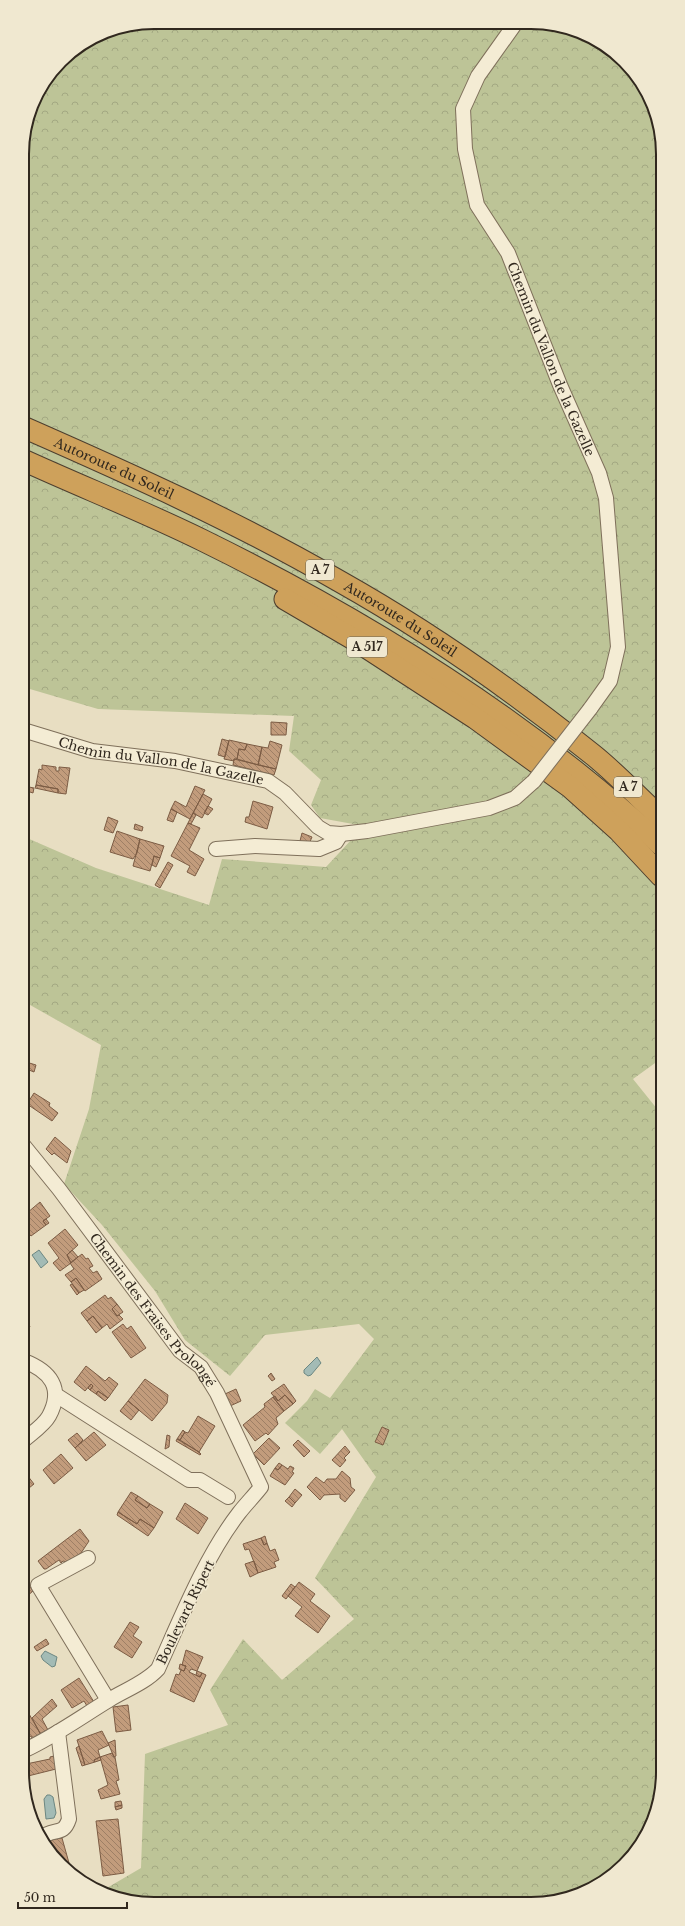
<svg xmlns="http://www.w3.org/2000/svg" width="685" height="1926" font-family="'Libre Baskerville',serif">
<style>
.forest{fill:url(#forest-crowns)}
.water{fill:#a3bbb5;stroke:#6c8782}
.building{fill:url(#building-back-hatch);stroke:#7c5c44}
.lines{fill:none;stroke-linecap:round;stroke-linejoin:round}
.minor-casing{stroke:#7f705b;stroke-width:16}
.highway-casing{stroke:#4d3f2f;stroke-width:23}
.minor{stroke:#f4ecd4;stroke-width:14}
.highway{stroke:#cea15b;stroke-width:21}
.minor-bridge-casing{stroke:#7f705b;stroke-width:16;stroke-linecap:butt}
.minor-bridge{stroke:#f4ecd4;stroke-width:14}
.labels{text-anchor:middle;stroke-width:3.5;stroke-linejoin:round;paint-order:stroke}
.shield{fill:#f0e8d0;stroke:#6a6253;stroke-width:1}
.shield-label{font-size:12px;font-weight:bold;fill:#31281e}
.street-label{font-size:13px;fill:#31281e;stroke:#f0e8d0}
.rim{fill:none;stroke:#31281e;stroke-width:2}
</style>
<defs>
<pattern id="forest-crowns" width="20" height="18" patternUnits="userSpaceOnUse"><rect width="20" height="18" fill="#bdc497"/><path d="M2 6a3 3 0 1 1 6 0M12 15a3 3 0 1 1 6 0" fill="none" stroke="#a3a882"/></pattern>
<pattern id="building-back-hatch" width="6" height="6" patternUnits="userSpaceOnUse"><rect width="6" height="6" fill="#c29c7c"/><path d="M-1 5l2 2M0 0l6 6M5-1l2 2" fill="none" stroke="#9e7f65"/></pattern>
</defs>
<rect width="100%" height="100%" fill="#e8dec2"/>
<!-- forest -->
<path class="forest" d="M154,22L557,25L597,40L624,61L649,96L660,128L662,1058L633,1079L662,1115L663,1780L653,1822L630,1859L597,1886L557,1901H129L100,1892L141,1868L145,1754L228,1725L210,1690L243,1639L282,1680L354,1619L315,1578L376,1477L342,1429L320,1454L285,1423L307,1401L315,1389L330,1398L374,1339L359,1324L265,1335L230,1376L185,1340L155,1291L102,1225L64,1184L89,1109L101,1045L23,1001V860L27,838L96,868L209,905L222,859L326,867L364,826L320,818L311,805L321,780L289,751L294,716L98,709L23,687L22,146L36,96L67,55L104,32Z"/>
<!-- water -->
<path class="water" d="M39,1250L48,1262L41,1268L32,1255Z
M317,1357L321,1363L311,1375L308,1376L304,1373V1370Z
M45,1651L57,1657L55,1666L52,1667L43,1660L41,1656Z
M47,1795H50L53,1797L56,1813L54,1818L46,1819L44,1799Z"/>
<!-- building -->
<path class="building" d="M271,722L287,723L286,735H271Z
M222,739L229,741L225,757L218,755Z
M229,740L247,744L245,750L239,749L237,759H234V761L224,759Z
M270,741L282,745L276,769L258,765L262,747L268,748Z
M247,744L262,747L258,765L237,759L239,749L245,750Z
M234,759L276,769L274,775L233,765Z
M42,765L56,767V771H59V767L70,768L66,794L58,793V789L36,785L39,769L42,770Z
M36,785L58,789V793L35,788Z
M195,786L205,790L190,819L171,809L175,801L186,807Z
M29,787L34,788L33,793L27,791Z
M203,794L212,799L202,818L193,813Z
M253,801L273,807L267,829L245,822L246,817H249Z
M208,806L213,809L208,815L204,813Z
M171,809L177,812L173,822L167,820Z
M193,813L196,815L191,824L188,823Z
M108,817L118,821L113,833L104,830Z
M188,823L200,828L189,850L204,859L195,876L187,872L190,866L171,856Z
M135,824L143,827L142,831L134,829Z
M117,831L140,839L137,853L133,859L110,852Z
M302,833L312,837L309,844L300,841Z
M140,839L164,846L160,858L154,856L150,871L133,866Z
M154,856L160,858L156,867L152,865Z
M168,862L173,865L160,888L155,885Z
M26,1045L29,1047L24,1057V1049Z
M26,1062L36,1065L34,1072L24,1068Z
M34,1093L50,1103L49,1106L58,1113L52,1121L27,1104Z
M55,1137L71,1151L67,1163L54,1153L52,1155L46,1149Z
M40,1202L50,1216L43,1221L46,1225L31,1236L24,1228V1209L27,1213Z
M46,1219L49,1223L46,1225L43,1221Z
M65,1229L78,1245L67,1255L71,1263L60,1271L53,1263L59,1258L48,1243Z
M72,1250L78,1257L71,1263L67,1255Z
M82,1254L86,1259L88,1258L93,1266L89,1268L93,1273L97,1271L102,1279L85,1291L76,1278L71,1282L65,1275L74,1269L70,1263Z
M76,1278L84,1290L79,1293L71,1282Z
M72,1284L79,1293L77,1295L70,1285Z
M105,1295L108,1299L111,1297L117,1304L112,1309L117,1316L119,1315L123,1319L110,1329L107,1324L102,1328L93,1316L87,1321L81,1313Z
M117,1304L123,1312L117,1316L112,1309Z
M93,1316L102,1328L96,1333L87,1321Z
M24,1324L30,1326L24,1341Z
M123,1324L127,1329L131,1326L146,1348L131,1358L112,1332Z
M86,1366L105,1381L109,1377L118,1384L108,1398L98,1391L96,1394L90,1390L93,1386L91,1384L85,1391L74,1382Z
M271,1373L275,1379L272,1381L268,1376Z
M145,1379L168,1395L167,1403L152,1421L128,1401Z
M91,1384L93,1386L90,1390L88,1388Z
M284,1384L296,1401L293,1404L285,1395L278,1401L271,1393Z
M236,1389L241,1401L230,1406L225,1394Z
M98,1391L108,1398L105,1401L96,1394Z
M285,1395L293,1404L284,1411L273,1397L275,1396L278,1401Z
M273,1397L284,1411L276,1418L278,1424L268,1435L266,1433L255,1441L243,1425L265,1407L264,1404Z
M128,1401L139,1410L131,1420L120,1411Z
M198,1416L215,1426L199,1452L180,1440L185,1432L188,1433Z
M382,1427L389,1430L383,1445L375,1442Z
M183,1430L185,1432L180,1440L177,1439Z
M94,1432L106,1445L86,1461L75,1448Z
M77,1433L83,1440L75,1448L68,1440Z
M167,1435L170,1436L169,1447L165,1449Z
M269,1438L280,1448L264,1465L253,1454Z
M177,1439L199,1452L201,1454L200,1455L176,1441Z
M298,1440L310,1451L304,1457L293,1445Z
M345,1446L350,1452L344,1458L346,1460L340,1467L332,1460Z
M61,1454L73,1468L54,1484L43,1470Z
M279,1463L282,1465L278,1470L275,1468Z
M282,1465L288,1469L290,1466L294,1468L292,1472L294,1473L285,1485L270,1476L275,1468L278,1470Z
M24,1471L34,1484L24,1492Z
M342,1471L350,1478L351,1487L355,1490L345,1502L340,1498V1494L324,1495L320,1500L307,1487L316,1477L324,1483L327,1479H336Z
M295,1489L302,1495L295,1503L289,1497Z
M131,1492L138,1496L135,1500L147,1508L150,1504L163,1512L154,1528L140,1519L137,1524L118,1512Z
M138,1496L150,1504L147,1508L135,1500Z
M289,1497L295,1503L292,1507L285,1501Z
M185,1503L208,1518L198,1534L176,1519Z
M118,1512L137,1524L140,1519L154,1528L148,1536L117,1515Z
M80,1529L89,1541L81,1553L67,1562L63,1561L61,1563L59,1560L46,1569H44L38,1561Z
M265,1536L267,1543L264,1545L261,1538Z
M261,1538L264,1545L267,1543L270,1551L275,1549L279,1560L274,1562L276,1567L258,1573L249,1549L245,1550L243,1544Z
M254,1561L258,1573L250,1577L245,1564Z
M24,1578L33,1591L26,1597L24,1596Z
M299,1582L315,1594L310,1601L330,1616L318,1633L295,1616L302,1607L288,1596Z
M291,1584L295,1587L286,1599L282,1596Z
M130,1622L139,1627L133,1636L142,1642L132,1658L114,1647Z
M46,1639L49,1644L37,1651L34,1647Z
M186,1650L203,1657L197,1671L191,1669L189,1672L200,1677L202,1673L206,1675L194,1702L170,1691L176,1674L179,1675L181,1670L184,1671L186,1666L182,1665Z
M180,1664L186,1666L184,1671L179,1669Z
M197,1671L202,1673L200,1677L196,1675Z
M79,1678L94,1702L87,1706L84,1701L72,1708L61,1690Z
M52,1699L57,1706L42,1719L48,1730L41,1735L32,1718Z
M24,1705L41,1735L33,1740L31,1736L27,1738L25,1733Z
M128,1705L131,1730L116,1732L113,1707Z
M102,1731L109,1745L98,1750L100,1757L94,1760L95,1762L85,1765L77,1740Z
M115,1740L116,1756L114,1757L108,1743Z
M79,1746L85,1765L82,1766L76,1748Z
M112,1753L114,1757H115L119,1780L116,1781L120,1794L101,1799L98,1790L108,1785L100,1757Z
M58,1755L60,1768L28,1776L26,1764L50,1759V1757Z
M100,1757L101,1760L95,1762L94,1760Z
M121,1801L122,1805L115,1807V1802Z
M122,1805V1808L116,1810L115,1807Z
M118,1819L124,1873L103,1876L96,1821Z
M54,1836L55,1839L62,1838L69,1863L67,1864V1870L61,1865L42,1841Z"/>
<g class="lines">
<defs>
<g id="minor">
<path id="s1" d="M515,24L478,76L463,109L465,149L477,205L508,253L560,385L599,473L606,498L618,647L610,681L590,709"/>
<path id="s2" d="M23,730L92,751L175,761L268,781L285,793L318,827L328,833L341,834L367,831L489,808L515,798L534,781"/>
<path d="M216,849L255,846L319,849L336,842L341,834"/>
<path id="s3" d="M24,1146L59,1189L180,1351L201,1367L217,1393L261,1487C254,1496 246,1504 239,1513C205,1557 181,1618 158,1669C145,1683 125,1690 109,1700C81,1717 55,1736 25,1750"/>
<path d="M24,1361C50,1371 64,1388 49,1416C44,1425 32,1433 24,1440"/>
<path d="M56,1395L189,1480H200L228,1497"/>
<path d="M88,1558L38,1585L108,1700"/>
<path d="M40,1839C53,1826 63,1838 69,1819L58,1732"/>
</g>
<g id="highway">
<path id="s4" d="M23,427C130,474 237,522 339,581C428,631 512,690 592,754C616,773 638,797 661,818"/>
<path d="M23,460C82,487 143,511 202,540C367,621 527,720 661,845"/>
<path d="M285,599L355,640L475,718L570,787L619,831L661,876"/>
</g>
</defs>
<!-- minor casing -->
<use href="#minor" class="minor-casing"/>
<!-- highway casing -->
<use href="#highway" class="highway-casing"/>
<!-- minor -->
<use href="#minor" class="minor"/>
<!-- highway -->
<use href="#highway" class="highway"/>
<defs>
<path id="minor-bridge" d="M534,781L590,709"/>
</defs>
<!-- minor-bridge casing -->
<use href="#minor-bridge" class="minor-bridge-casing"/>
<!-- minor-bridge -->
<use href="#minor-bridge" class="minor-bridge"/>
</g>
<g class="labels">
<!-- shield labels -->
<g class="shield">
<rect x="306" y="560" width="28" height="20" rx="3"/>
<rect x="347" y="637" width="40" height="20" rx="3"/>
<rect x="614" y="777" width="28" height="20" rx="3"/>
</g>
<g class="shield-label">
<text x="320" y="574">A 7</text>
<text x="367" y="651">A 517</text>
<text x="628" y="791">A 7</text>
</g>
<!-- street labels -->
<g class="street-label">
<text dy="5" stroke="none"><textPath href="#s1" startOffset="369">Chemin du Vallon de la Gazelle</textPath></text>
<text dy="5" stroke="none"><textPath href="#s4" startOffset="100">Autoroute du Soleil</textPath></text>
<text dy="5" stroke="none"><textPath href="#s4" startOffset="424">Autoroute du Soleil</textPath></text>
<text dy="5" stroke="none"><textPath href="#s2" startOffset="142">Chemin du Vallon de la Gazelle</textPath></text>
<text dy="5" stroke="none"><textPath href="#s3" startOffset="209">Chemin des Fraises Prolongé</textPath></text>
<text transform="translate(185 1612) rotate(-64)" y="5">Boulevard Ripert</text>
</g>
</g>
<!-- crop -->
<path d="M0 0H685V1926H0ZM154 29H531A125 125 0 0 1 656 154V1772A125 125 0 0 1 531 1897H154A125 125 0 0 1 29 1772V154A125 125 0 0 1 154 29Z" fill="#f0e8d0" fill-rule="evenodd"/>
<path class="rim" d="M154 29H531A125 125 0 0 1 656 154V1772A125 125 0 0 1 531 1897H154A125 125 0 0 1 29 1772V154A125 125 0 0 1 154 29Z"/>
<!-- scale -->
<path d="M18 1902v6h109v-6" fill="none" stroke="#31281e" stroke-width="2"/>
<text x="24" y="1902" font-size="12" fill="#31281e" stroke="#f0e8d0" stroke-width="3" paint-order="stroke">50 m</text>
</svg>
